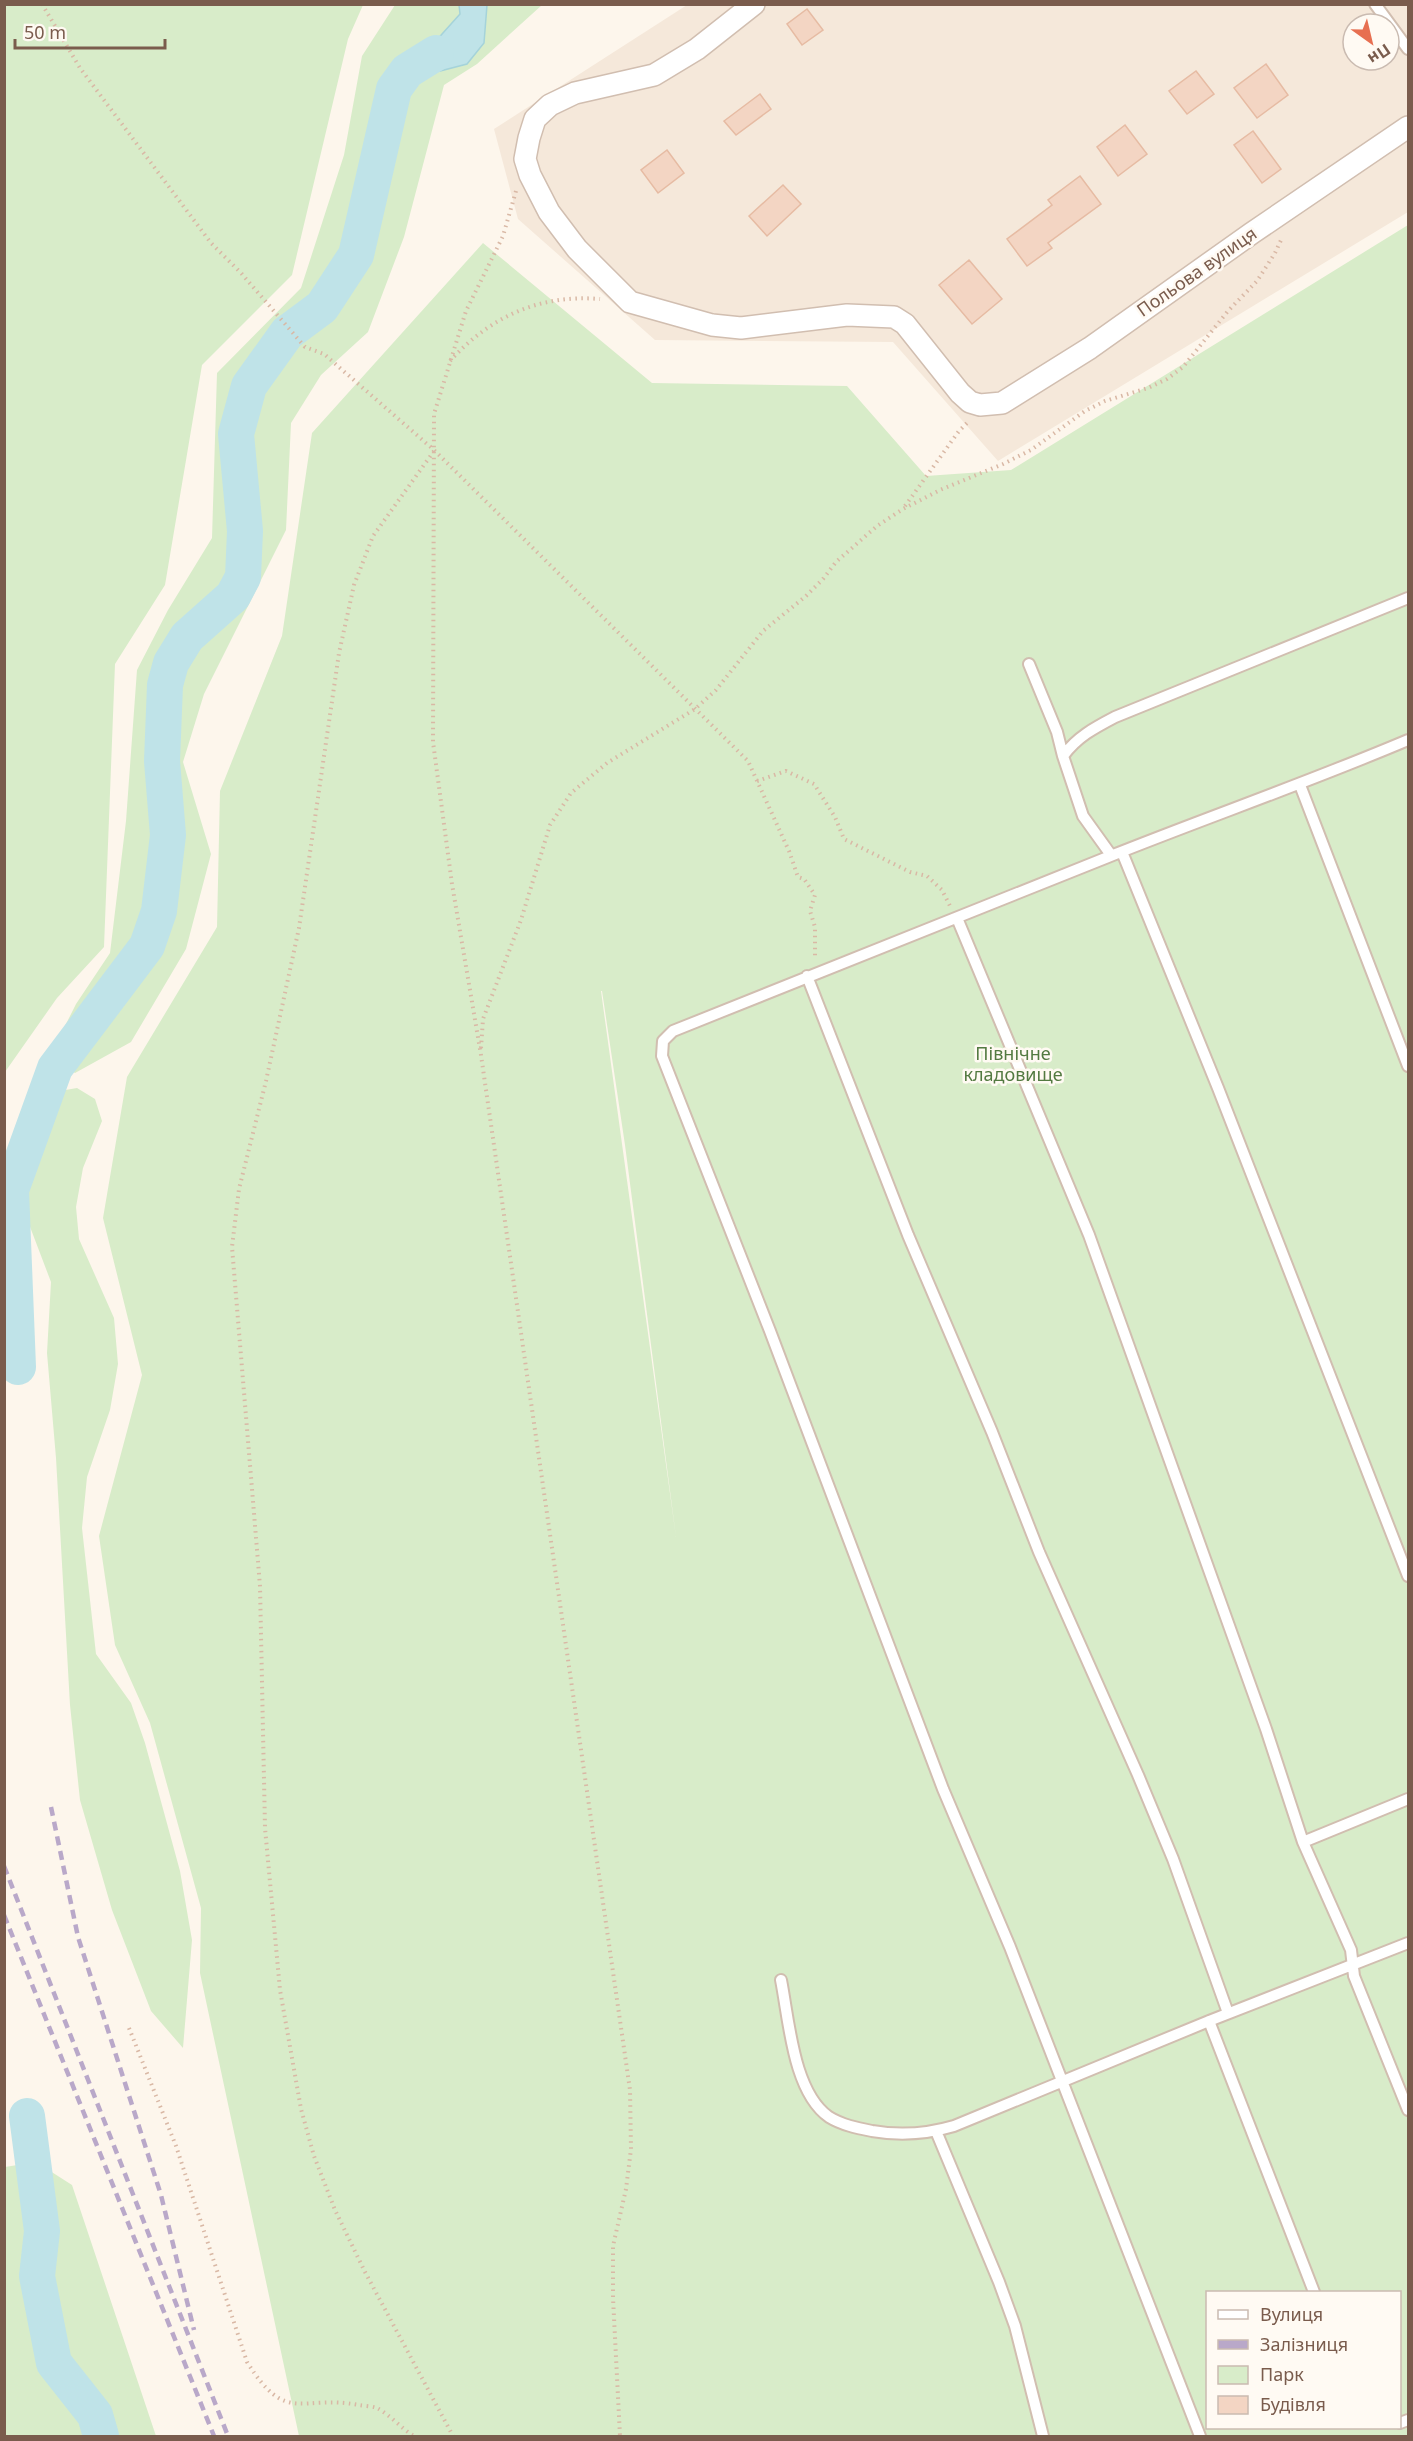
<svg xmlns="http://www.w3.org/2000/svg" width="1413" height="2441" font-family="'Noto Sans',sans-serif">
<style>
.residential{fill:#f5e8da;fill-rule:evenodd}
.green{fill:#d8ecc9;fill-rule:evenodd}
.water{fill:#bfe3e8;stroke:#a5d3da;stroke-width:1.5}
.lines{fill:none;stroke-linecap:round;stroke-linejoin:round}
.river{stroke:#bfe3e8;stroke-width:36}
.building{fill:#f3d5c3;stroke:#e6bba3;stroke-width:1.5}
.lane-casing{stroke:#d1beb0;stroke-width:14}
.street-casing{stroke:#d1beb0;stroke-width:24}
.path{stroke:#d9b8a5;stroke-width:4;stroke-dasharray:1.5 4.5;stroke-linecap:butt}
.lane{stroke:#fff;stroke-width:10}
.street{stroke:#fff;stroke-width:21}
.rail{stroke:#b9a8c9;stroke-width:4.5;stroke-dasharray:9 6;stroke-linecap:butt}
.labels{text-anchor:middle;stroke-width:5;stroke-linejoin:round;paint-order:stroke}
.street-label{font-size:18px;fill:#7a5c4d;stroke:#fffaf3}
.park-label{font-size:18px;fill:#537a41;stroke:#fffaf3}
</style>
<rect width="100%" height="100%" fill="#fdf6ec"/>
<!-- residential -->
<path class="residential" d="M687,5H1408V212L998,461L893,342L655,340L518,219L494,129ZM1353,24H1389V60H1353Z"/>
<!-- green -->
<path class="green" d="M5,4L363,5L348,39L292,275L202,365L165,585L115,664L104,947L57,998L5,1072Z
M395,5H542L477,64L444,85L404,237L368,332L321,375L291,423L286,530L204,694L183,762L211,854L186,949L131,1042L75,1073L50,1056L76,1004L110,953L126,821L137,670L168,610L212,538L217,373L301,288L344,155L362,56Z
M1408,225V2436H299L200,1973L201,1908L150,1723L115,1645L99,1536L142,1375L103,1218L127,1077L217,927L220,791L282,636L312,433L483,243L652,383L847,386L926,476L1011,470ZM602,991L625,1145L676,1537L601,991ZM1208,2292H1400V2428H1208Z
M77,1088L95,1099L102,1121L83,1168L76,1207L79,1239L114,1318L118,1364L110,1410L87,1477L82,1528L96,1654L131,1703L145,1743L180,1871L192,1940L183,2048L151,2011L112,1910L80,1800L70,1705L56,1458L47,1353L51,1282L24,1211L44,1114L54,1092Z
M36,2162L72,2185L156,2436H5V2167Z"/>
<!-- water -->
<path class="water" d="M459,5H487L484,43L467,64L440,71L434,43L460,14Z"/>
<g class="lines">
<!-- river -->
<path class="river" d="M18,1367L11,1190L55,1068L147,946L159,911L168,835L162,761L165,685L171,663L187,637L233,596L243,577L245,531L236,434L249,386L287,333L322,307L356,255L394,89L407,71L436,53
M27,2116L42,2231L37,2276L54,2363L95,2415L101,2436"/>
</g>
<!-- building -->
<path class="building" d="M807,9L823,30L802,45L787,24Z
M1266,64L1288,95L1257,118L1234,88Z
M1196,71L1214,94L1187,114L1169,91Z
M760,94L771,109L736,135L724,121Z
M1125,125L1147,154L1118,176L1097,147Z
M1253,131L1281,169L1262,183L1234,145Z
M667,150L684,173L658,193L641,170Z
M1080,176L1101,204L1048,243L1052,248L1027,266L1007,239L1052,205L1048,200Z
M783,185L801,204L767,236L749,216Z
M969,260L1002,299L972,324L939,285Z"/>
<g class="lines">
<defs>
<path id="lane" d="M1375,4L1408,49
M1029,664L1057,732L1063,756L1083,816L1111,855
M1063,756C1077,737 1094,728 1115,717L1408,598
M1300,785L1408,1066
M1122,852L1218,1088L1408,1576
M957,918L1089,1235L1266,1729L1303,1842L1351,1950L1354,1976L1408,2110
M807,976L908,1235L992,1432L1039,1552L1138,1775L1173,1859L1228,2013
M1303,1842L1408,1799
M781,1980C789,2020 793,2092 829,2117C842,2125 857,2128 872,2131C901,2136 927,2134 954,2126L1209,2021L1408,1943
M1209,2021L1314,2292
M936,2131L999,2282L1015,2326L1043,2436
M1400,2423L1408,2420
M1200,2436L1010,1947L943,1789L770,1331L662,1056L663,1041L673,1031C818,972 963,914 1108,857C1208,817 1309,782 1408,740"/>
<path id="street" d="M754,4L697,49L654,75L575,93L550,105L535,119L529,138L525,159L530,175L549,212L577,249L630,302L712,325L741,328L847,315L894,317L905,324L960,393L970,402L980,405L1002,403L1090,348L1252,233L1408,127"/>
</defs>
<!-- lane casing -->
<use href="#lane" class="lane-casing"/>
<!-- street casing -->
<use href="#street" class="street-casing"/>
<!-- path -->
<path class="path" d="M42,4L80,68L211,243L241,273L305,347L324,354L434,450L748,761L789,851L798,877L804,879L815,895L810,911L815,927V957
M516,191L503,236L466,311L434,414L433,742L452,884L481,1055L630,2090L631,2149L626,2189L613,2246V2298L620,2436
M450,361C490,317 539,294 600,299
M434,451L373,536L354,585L339,653L299,928L266,1081L239,1189L232,1247L260,1586L265,1828L280,1990L301,2109L314,2156L335,2210L365,2272L453,2436
M905,506L959,431L969,421
M757,781L786,771L814,784L835,817L844,839L910,872L927,876L942,890L950,906
M481,1048L483,1019L521,920L550,825L571,793L607,763L695,709L716,690L763,631L806,596L823,579L836,562L877,526L903,509L940,490L1003,464L1031,450L1085,411L1105,401L1148,388L1167,379L1183,367L1228,311L1257,281L1275,253L1282,238
M129,2028L176,2146L247,2362C287,2426 300,2394 359,2405C364,2406 372,2406 377,2408C389,2414 402,2429 414,2436"/>
<!-- lane -->
<use href="#lane" class="lane"/>
<!-- street -->
<use href="#street" class="street"/>
<!-- rail -->
<path class="rail" d="M51,1807L78,1937L161,2195L194,2330
M4,1866L228,2436
M4,1915L214,2436"/>
</g>
<g class="labels">
<!-- street labels -->
<g class="street-label">
<text transform="translate(1197 272) rotate(-35)" y="6">Польова вулиця</text>
</g>
<!-- park labels -->
<g class="park-label">
<text x="1013" y="1060">Північне<tspan x="1013" dy="21">кладовище</tspan></text>
</g>
</g>
<!-- border -->
<rect width="1413" height="2441" fill="none" stroke="#7a5c4d" stroke-width="12"/>
<!-- legend -->
<rect x="1206" y="2291" width="195" height="138" fill="#fffaf3" stroke="#cabbb1" stroke-width="1.5"/>
<rect x="1218" y="2310" width="30" height="9" fill="#ffffff" stroke="#cabbb1" stroke-width="1.5"/>
<text x="1260" y="2321" font-size="18" fill="#7a5c4d">Вулиця</text>
<rect x="1218" y="2340" width="30" height="9" fill="#b9a8c9" stroke="#cabbb1" stroke-width="1.5"/>
<text x="1260" y="2351" font-size="18" fill="#7a5c4d">Залізниця</text>
<rect x="1218" y="2366" width="30" height="18" fill="#d8ecc9" stroke="#cabbb1" stroke-width="1.5"/>
<text x="1260" y="2381" font-size="18" fill="#7a5c4d">Парк</text>
<rect x="1218" y="2396" width="30" height="18" fill="#f3d5c3" stroke="#cabbb1" stroke-width="1.5"/>
<text x="1260" y="2411" font-size="18" fill="#7a5c4d">Будівля</text>
<!-- north arrow -->
<g transform="translate(1371 42) rotate(146)"><circle r="28" fill="#fffaf3" stroke="#cabbb1" stroke-width="1.5"/>
<path d="M0-4.5L10 22L0 15L-10 22Z" fill="#e76f51"/>
<text y="-9" font-size="16" font-weight="bold" text-anchor="middle" fill="#7a5c4d">Пн</text>
</g>
<!-- scale -->
<path d="M15 39v9h150v-9" fill="none" stroke="#7a5c4d" stroke-width="3"/>
<text x="24" y="39" font-size="18" fill="#7a5c4d" stroke="#fffaf3" stroke-width="4.5" paint-order="stroke">50 m</text>
</svg>
